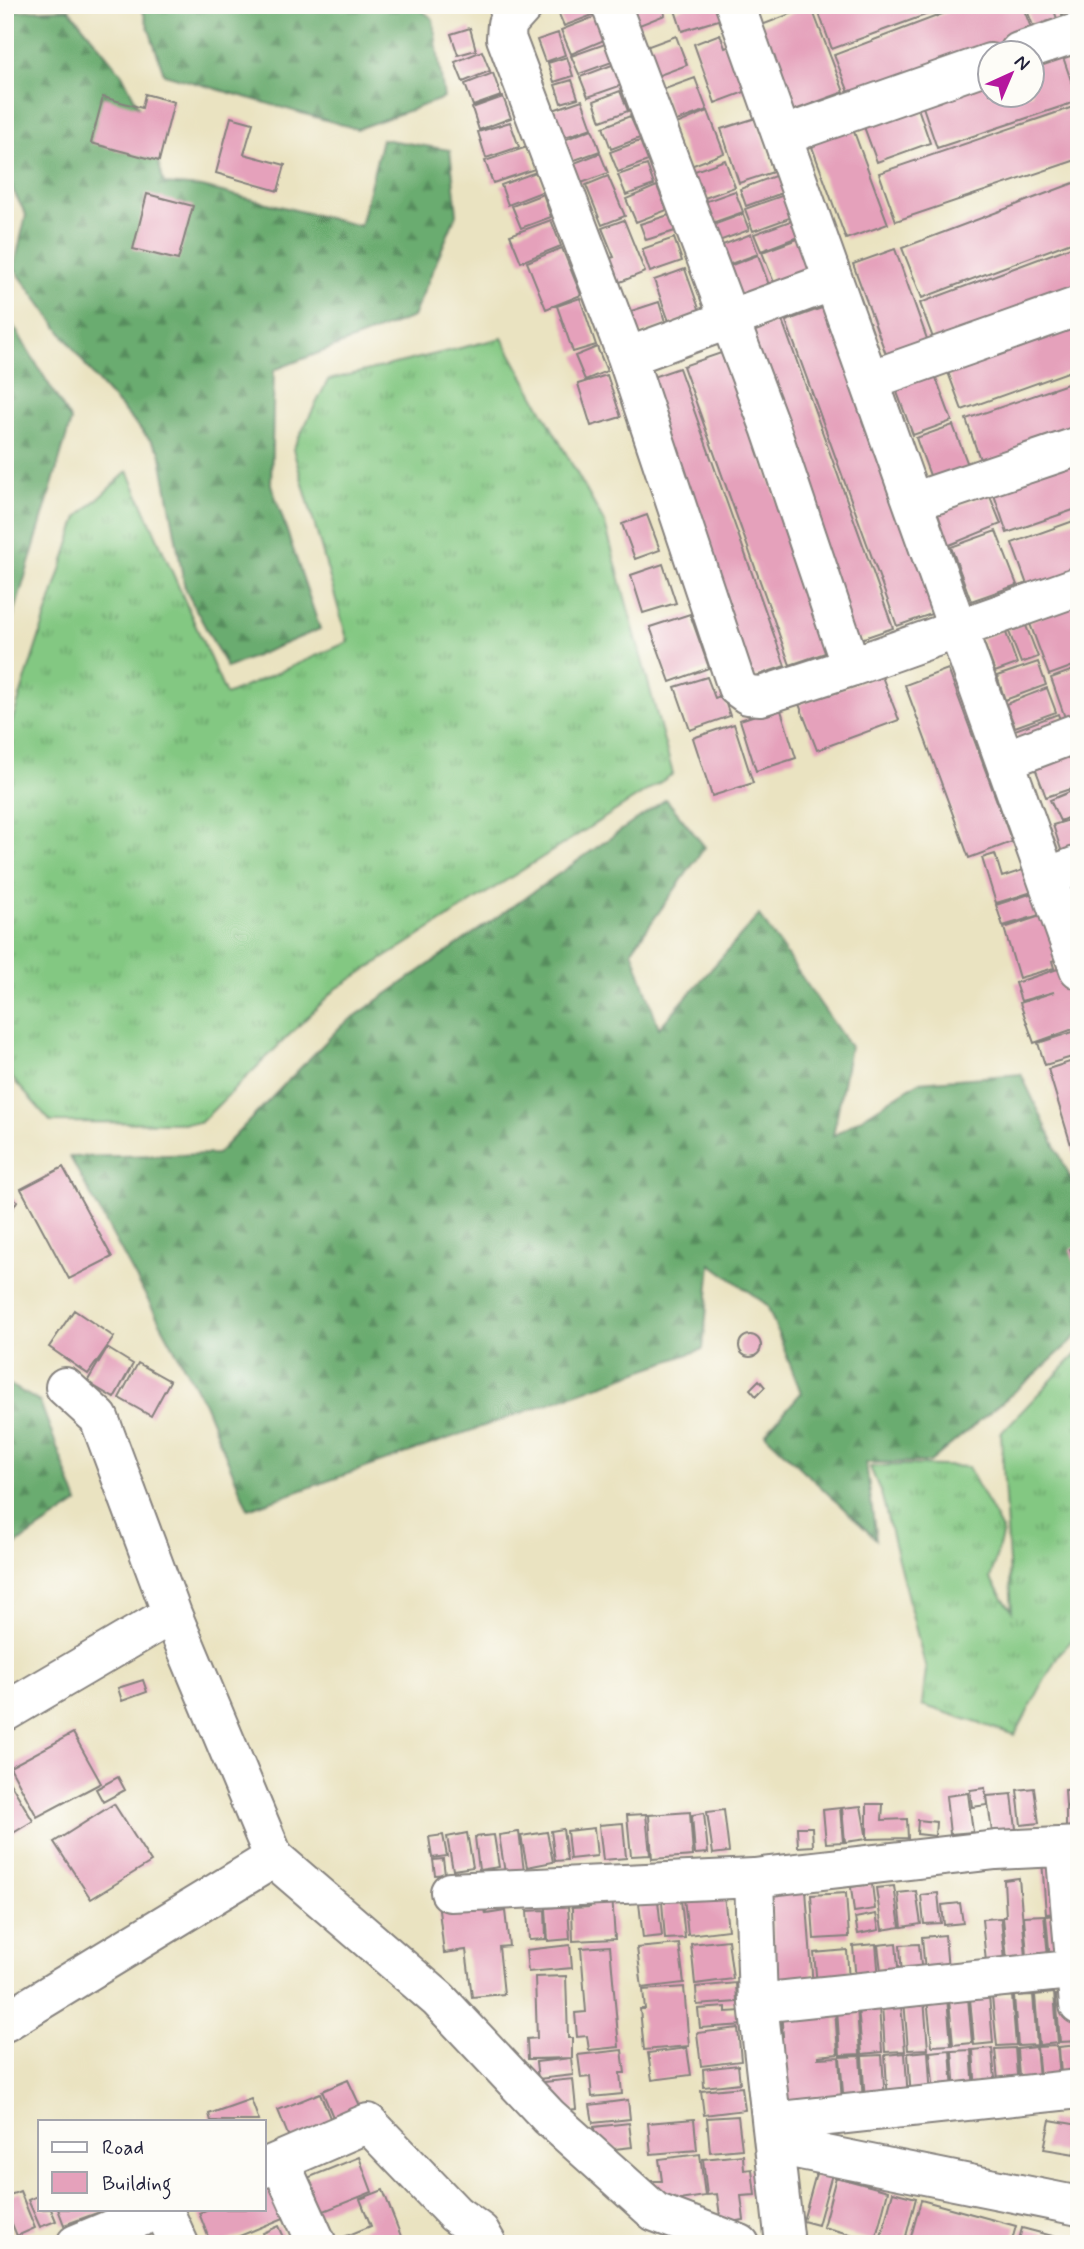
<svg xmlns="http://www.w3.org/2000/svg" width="1084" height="2249" font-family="Mynerve,sans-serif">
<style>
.grass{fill:url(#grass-tufts);stroke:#52755e;stroke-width:2}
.forest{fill:url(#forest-firs);stroke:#466756;stroke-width:2}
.building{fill:#e5a1bb}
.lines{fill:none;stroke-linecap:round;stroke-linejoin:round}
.minor-casing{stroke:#86827e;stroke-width:42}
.minor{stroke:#fff;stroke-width:38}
</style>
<defs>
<pattern id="grass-tufts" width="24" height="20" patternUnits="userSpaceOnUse" patternTransform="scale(1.75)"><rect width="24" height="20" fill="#83c882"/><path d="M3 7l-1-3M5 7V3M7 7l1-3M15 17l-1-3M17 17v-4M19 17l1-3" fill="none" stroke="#6ba26c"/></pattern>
<pattern id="forest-firs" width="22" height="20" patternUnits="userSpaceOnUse" patternTransform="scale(1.75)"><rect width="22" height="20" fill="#6aac70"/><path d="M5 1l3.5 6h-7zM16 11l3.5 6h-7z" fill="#578c5d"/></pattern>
</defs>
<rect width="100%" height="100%" fill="#fdfcf7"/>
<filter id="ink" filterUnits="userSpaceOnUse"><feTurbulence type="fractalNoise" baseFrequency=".0143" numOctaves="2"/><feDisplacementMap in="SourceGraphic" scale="14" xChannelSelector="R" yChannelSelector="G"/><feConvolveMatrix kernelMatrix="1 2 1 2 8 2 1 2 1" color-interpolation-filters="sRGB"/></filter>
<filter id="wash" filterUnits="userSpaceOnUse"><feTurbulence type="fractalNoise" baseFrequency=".00686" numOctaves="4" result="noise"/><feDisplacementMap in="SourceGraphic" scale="28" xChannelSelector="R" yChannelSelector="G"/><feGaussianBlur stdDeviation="1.57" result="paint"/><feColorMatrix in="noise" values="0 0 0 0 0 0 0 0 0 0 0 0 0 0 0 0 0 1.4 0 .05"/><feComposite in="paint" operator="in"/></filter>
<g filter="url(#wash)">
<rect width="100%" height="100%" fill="#eae3c1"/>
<!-- grass -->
<path class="grass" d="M502,338L605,524L673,774L336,989L200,1123L51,1122L12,1078L5,1048V743L78,517L128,471L226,695L348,642L293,449L328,380Z
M1079,1351V1633L1058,1655L1015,1735L922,1705L926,1669L881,1493L870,1467C903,1463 934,1466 968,1467L1003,1532L990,1579L1012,1611L1001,1433Z"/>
<!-- forest -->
<path class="forest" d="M141,5H415L433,19L444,98L357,129L164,74Z
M69,9L122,74L151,132L164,184L202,187L360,226L382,139L450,150L457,213L413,317L274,370L271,484L320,629L227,668L185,589L160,451L98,382L14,268L26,215L5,175V18L11,11Z
M5,312L71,421L5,645Z
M666,799L705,847L632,950L659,1028L759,915L850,1047L833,1136L919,1082L1021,1074L1079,1196V1334L1037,1373L930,1462L866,1463L876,1539L765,1434L801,1393L767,1305L711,1264L703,1349L248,1509L204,1403L70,1157L217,1154L341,1026Z
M5,1382L40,1402L78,1503L5,1552Z"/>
<g id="blocks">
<!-- building -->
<path class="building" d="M555,5H600L603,11L564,26Z
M623,5H662L665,15L632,28Z
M689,5H721L725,18L682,31L675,10Z
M816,5H950V6L832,49Z
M966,5H1022L1035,38L854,105L834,55Z
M1025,5H1052L1060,27L1037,36Z
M1059,5H1079V22L1066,27Z
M811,6L844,92L792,111L759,26Z
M599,15L609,38L571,54L561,30Z
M470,28L476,50L458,55L451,34Z
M558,33L565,55L545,62L537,40Z
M720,34L725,48L734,45L750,90L715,103L694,44Z
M676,36L687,65L646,80L635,51Z
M1079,42V75H1078L1068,46Z
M605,44L612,62L579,74L571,56Z
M482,51L490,71L463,82L455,62Z
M1062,54L1078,101L937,148L921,101L990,78V94H1032V64Z
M567,57L573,76L554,82L548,63Z
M620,62L628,83L588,97L580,77Z
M493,73L501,96L473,106L465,84Z
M695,78L707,110L674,122L662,90Z
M572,80L578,98L561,103L555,85Z
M620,91L628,111L601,121L594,101Z
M145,94L174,102L159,161L91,143L103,97L142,108Z
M503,97L511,118L479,130L472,108Z
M582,100L592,128L562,138L553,110Z
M917,105L930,143L877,162L863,124Z
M1079,105V159L896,221L879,173Z
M708,111L724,153L691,166L674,125Z
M630,116L640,138L611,149L603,127Z
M231,117L253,123L244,154L285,165L278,191L216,173Z
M756,118L773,172L739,183L721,129Z
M850,121L888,224L846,239L808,136Z
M510,122L519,147L486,158L478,132Z
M592,129L600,151L572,161L564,140Z
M640,141L648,161L618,172L610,152Z
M527,147L535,169L493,183L485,161Z
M600,153L608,173L579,184L572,164Z
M725,160L735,187L691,203L681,176Z
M647,165L654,185L626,195L618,175Z
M536,172L544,191L508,205L501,185Z
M780,174L785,192L746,206L740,189Z
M608,176L625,216L602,225L586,185Z
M1079,181V239L922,298L902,248Z
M657,186L667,210L636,222L626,199Z
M735,191L743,212L701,227L693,206Z
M147,194L193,206L178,260L133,249Z
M543,194L551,217L521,228L512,206Z
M787,194L795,216L753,231L745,209Z
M743,214L749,230L708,245L702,229Z
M669,215L675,231L646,240L640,224Z
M796,219L803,235L761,251L754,234Z
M551,220L561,246L521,262L510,235Z
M624,220L645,272L613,285L604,260L614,257L602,228Z
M751,234L758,254L714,270L707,251Z
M803,237L817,275L777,290L762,252Z
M674,238L682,261L650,272L642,249Z
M1079,244V293L936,346L920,303Z
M562,248L581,295L546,309L527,262Z
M895,249L932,353L891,368L853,264Z
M758,255L769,285L727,302L716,271Z
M685,269L701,314L670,324L654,280Z
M580,298L596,345L573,352L557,306Z
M659,302L666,325L629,337L622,314Z
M830,305L940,611L897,626L786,321Z
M1079,315V368L962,410L945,364Z
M782,320L893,628L852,642L741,335Z
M597,347L607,371L585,380L575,356Z
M724,352L831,651L790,665L683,366Z
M679,368L785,666L744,680L638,382Z
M933,370L952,421L913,435L894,384Z
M607,375L621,417L591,426L578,384Z
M1079,380V434L983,468L966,419Z
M953,425L971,473L934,486L916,438Z
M1079,456V508L1007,533L991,486Z
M989,494L1001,524L947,546L935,515Z
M647,515L660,550L635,559L622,524Z
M1079,519V576L1030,593L1012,543Z
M996,531L1017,585L971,601L951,547Z
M663,564L676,603L643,613L631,575Z
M1079,603V664L1049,675L1029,621Z
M690,614L709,668L670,682L650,627Z
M1025,623L1038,657L1021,663L1008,629Z
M1005,630L1017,664L995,672L982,638Z
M1038,662L1046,685L1005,700L997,676Z
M1079,668V723L1068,726L1051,678Z
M948,669L1012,842L969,858L905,685Z
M881,674L899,720L817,750L799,704Z
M707,677L715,698L723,695L730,716L690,730L675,687Z
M1047,688L1056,712L1015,727L1006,704Z
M780,707L796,758L756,771L740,720Z
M1058,714L1065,734L1022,749L1015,730Z
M734,724L753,783L712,796L693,738Z
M1076,750L1079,757V786L1046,797L1034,765Z
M1079,788V813L1060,821L1050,800Z
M1079,817V857L1065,862L1053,825Z
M995,854L1002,877L1032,867L1039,890L996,903L982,858Z
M1039,891L1046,913L1003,926L996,905Z
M1047,914L1061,958L1052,961L1054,968L1019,978L1004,928Z
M1067,966L1079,999V1027L1034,1043L1020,1003L1054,992L1021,1001L1015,983Z
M1079,1030V1055L1045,1065L1038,1043Z
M1079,1059V1157L1075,1158L1048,1069Z
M63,1167L112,1257L69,1279L21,1189Z
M5,1194L17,1201L5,1222Z
M1079,1246V1274H1078L1070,1249Z
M74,1310L114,1337L88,1374L49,1347Z
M739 1346a11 11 0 1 1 22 0a11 11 0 1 1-22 0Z
M107,1348L133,1364L114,1398L87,1382Z
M138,1363L170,1381L151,1416L119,1398Z
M759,1380L765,1387L756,1396L750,1389Z
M143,1680L147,1692L122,1701L118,1688Z
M73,1733L101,1783L37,1817L10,1767Z
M5,1774L33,1821L5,1838Z
M118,1777L125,1790L103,1802L96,1789Z
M985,1788L987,1805L972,1807L970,1790Z
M1034,1788L1039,1823L1021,1825L1017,1790Z
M1079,1789V1806H1066L1065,1790Z
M968,1793L973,1832L950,1834L946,1796Z
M1012,1794L1016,1829L992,1832L987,1796Z
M114,1804L151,1862L91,1899L54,1842Z
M867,1804H883L882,1820L907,1819L908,1838L867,1839Z
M861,1806L867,1839L845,1842L842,1808Z
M1066,1807H1079V1829H1066Z
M840,1808L843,1842L826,1843L823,1810Z
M724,1810L729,1852L713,1854L707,1812Z
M690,1812L693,1856L652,1859L649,1815Z
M704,1813L708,1853L695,1854L692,1815Z
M646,1814L650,1855L631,1856L627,1815Z
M918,1820L936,1822L935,1836L917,1834Z
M623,1823L626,1858L603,1860L599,1825Z
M797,1827H812L813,1846L798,1847Z
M594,1828L597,1856L570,1859L567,1831Z
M563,1829L567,1860L555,1861L551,1831Z
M519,1832L524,1871L505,1873L499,1835Z
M547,1832L553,1862L527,1867L521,1836Z
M467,1833L473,1867L453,1870L447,1837Z
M443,1835L447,1856L432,1858L429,1837Z
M494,1835L499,1867L479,1870L475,1837Z
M1063,1858L1067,1912L1046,1914L1042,1860Z
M443,1859L445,1874L435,1875L433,1860Z
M1019,1878L1027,1969L1008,1971L1003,1917H1006L1004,1880Z
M872,1884L875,1909L854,1912L851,1887Z
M894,1886L900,1927L882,1930L876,1888Z
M806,1890L813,1988L777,1990L770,1892Z
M916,1891L921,1924L902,1927L898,1893Z
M846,1893L849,1937L814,1939L811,1895Z
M938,1893L941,1923L924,1924L921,1895Z
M612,1895L615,1939L573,1941L572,1908L590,1907L589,1896Z
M724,1895L728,1930L688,1935L684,1898Z
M681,1900L685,1938L665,1939L662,1902Z
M658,1901L662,1936L643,1938L639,1903Z
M960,1903L963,1923L944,1925L942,1905Z
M484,1905L486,1914L505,1911L509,1946L499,1947L504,1994L472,1997L466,1950L444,1953L439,1910Z
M568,1906L570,1939L548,1941L546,1908Z
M545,1910L546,1939L529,1940L527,1911Z
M876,1914L879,1930L858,1934L855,1918Z
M1067,1914L1051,1969L1046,1916Z
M1044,1915L1049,1968L1028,1970L1024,1916Z
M1001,1918L1006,1972L987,1973L982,1919Z
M945,1935L948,1970L925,1972L922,1937Z
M728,1940L733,1979L695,1984L691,1944Z
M896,1943L899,1979L882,1980L878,1945Z
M679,1944L684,1983L642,1988L637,1948Z
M876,1944L879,1979L856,1981L853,1946Z
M919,1944L922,1976L902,1978L900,1945Z
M570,1945L572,1968L528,1972L526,1950Z
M610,1946L619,2047L589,2050L587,2036L577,2037L575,2013L586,2012L581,1948Z
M847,1950L849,1982L817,1985L814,1953Z
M566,1976L568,2038H572V2058L528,2059L527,2039L537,2038L535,1977Z
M736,1983L737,2002L697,2005L696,1987Z
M684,1987L689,2046L644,2050L640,2009H645L643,1990Z
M1054,1993L1058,2043L1039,2045L1035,1995Z
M1076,1993L1079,2041L1060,2042L1056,1995Z
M1033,1995L1037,2045L1018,2046L1014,1996Z
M989,1996L993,2043L974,2045L970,1998Z
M1012,1996L1016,2045L997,2046L992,1997Z
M947,1998L951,2045L932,2046L927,1999Z
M968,1998L972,2043L953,2045L949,1999Z
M924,1999L928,2049L908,2050L904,2000Z
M901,2004L905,2051L885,2052L882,2005Z
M879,2006L882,2052L862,2054L858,2007Z
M726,2007V2012L742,2011L744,2025L700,2028L698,2009Z
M857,2007L860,2054L840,2055L837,2008Z
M835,2008L838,2054L818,2056V2058L839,2057L842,2104L822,2099L774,2101L769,2037L783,2036L781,2011Z
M738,2028L741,2061L701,2066L697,2033Z
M1079,2045V2087L1062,2088L1059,2047Z
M1057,2046L1061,2087L1041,2088L1037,2047Z
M1036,2047L1040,2088L1020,2090L1017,2049Z
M687,2048L691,2075L652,2080L648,2053Z
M992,2048L996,2089L976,2091L973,2050Z
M1015,2048L1018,2089L999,2091L995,2049Z
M622,2050L625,2073H620L622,2094L592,2097L590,2077L581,2078L578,2055Z
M950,2050L953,2091L934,2093L930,2052Z
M971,2050L974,2091L955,2092L952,2051Z
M928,2051L931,2098L911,2100L908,2053Z
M905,2053L908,2100L888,2101L885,2055Z
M882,2055L885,2102L865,2103L862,2056Z
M860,2056L863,2103L844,2104L840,2057Z
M571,2058L573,2075L538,2079L536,2062Z
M738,2065L740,2083L704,2087L703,2069Z
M573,2079L576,2109L548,2112L544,2082Z
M348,2080L362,2110L335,2122L322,2091Z
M742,2087L745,2110L704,2115L701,2091Z
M320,2093L332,2123L290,2140L278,2110Z
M251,2099L259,2121H211L209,2114Z
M628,2100L630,2119L593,2123L590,2105Z
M738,2116L742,2149L710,2152L707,2118Z
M694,2119L697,2150L651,2154L648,2123Z
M1050,2120L1079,2125L1075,2154L1044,2149Z
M629,2123L632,2147L596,2151L594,2127Z
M700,2154L705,2196L654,2204L651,2181H662L659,2159Z
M743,2155L744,2170L752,2169L755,2195L741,2196L744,2220L721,2223L717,2194L707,2195L703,2159Z
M359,2157L372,2192L314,2215L300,2181Z
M817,2170L832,2174L818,2225L803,2221Z
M836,2177L888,2191L875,2241L823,2227Z
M282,2179L296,2213L220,2244H211L199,2213L208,2209H264V2186Z
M383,2190L404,2244H327L371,2226L360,2199Z
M20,2191L35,2228L17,2236L5,2207V2197Z
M893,2192L916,2198L904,2244H879Z
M40,2195V2209H51L56,2221L40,2227L28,2200Z
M921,2200L1016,2226L1011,2244H909Z
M58,2209H108L64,2225Z
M5,2213L10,2225L5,2227L12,2244H5Z
M279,2226L287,2244H267L263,2233Z
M1022,2228L1060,2238L1058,2244H1018Z"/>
</g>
</g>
<g filter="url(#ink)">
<use href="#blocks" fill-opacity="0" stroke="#86827e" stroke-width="2"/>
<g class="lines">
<defs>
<path id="minor" d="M524,5L507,24L506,38L627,357L737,687L748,695L761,696L851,667L1079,586
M611,5L770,427L851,667
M735,5L1079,969
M1019,52L1079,32
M782,136L990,63
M627,357L833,281
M870,380L1079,306
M913,502L1079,446
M1005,760L1079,732
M1047,877L1079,865
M65,1387L99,1418L172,1614L274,1858L438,1999L549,2117L655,2212L740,2244
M5,1712L172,1614
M1065,1847L1079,2005
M754,1878L758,2003L785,2244
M450,1892L754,1878L996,1850L1079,1846
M758,2003L1079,1969
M5,2022L274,1858
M772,2122L1079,2089
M776,2145L1079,2206
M280,2162L317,2244
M264,2168L368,2123L455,2214L480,2232L487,2244
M163,2209L179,2244
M76,2244L160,2209"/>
</defs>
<!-- minor casing -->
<use href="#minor" class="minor-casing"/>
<!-- minor -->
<use href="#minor" class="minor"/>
</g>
</g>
<!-- margin -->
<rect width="1084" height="2249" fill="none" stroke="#fdfcf7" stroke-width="28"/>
<!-- legend -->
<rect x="38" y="2120" width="228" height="91" fill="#fdfcf7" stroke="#a5a5ac" stroke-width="2"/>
<rect x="52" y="2142" width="35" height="10" fill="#ffffff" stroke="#a5a5ac" stroke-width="2"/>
<text x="102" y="2154" font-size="21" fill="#22223b">Road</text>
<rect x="52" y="2172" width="35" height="21" fill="#e5a1bb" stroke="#a5a5ac" stroke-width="2"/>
<text x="102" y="2190" font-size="21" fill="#22223b">Building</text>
<!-- north arrow -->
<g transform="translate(1011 74) rotate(44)"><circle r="33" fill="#fdfcf7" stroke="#a5a5ac" stroke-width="2"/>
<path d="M0-5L12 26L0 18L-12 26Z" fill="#b5179e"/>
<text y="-10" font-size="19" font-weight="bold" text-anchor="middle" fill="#22223b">N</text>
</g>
</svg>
